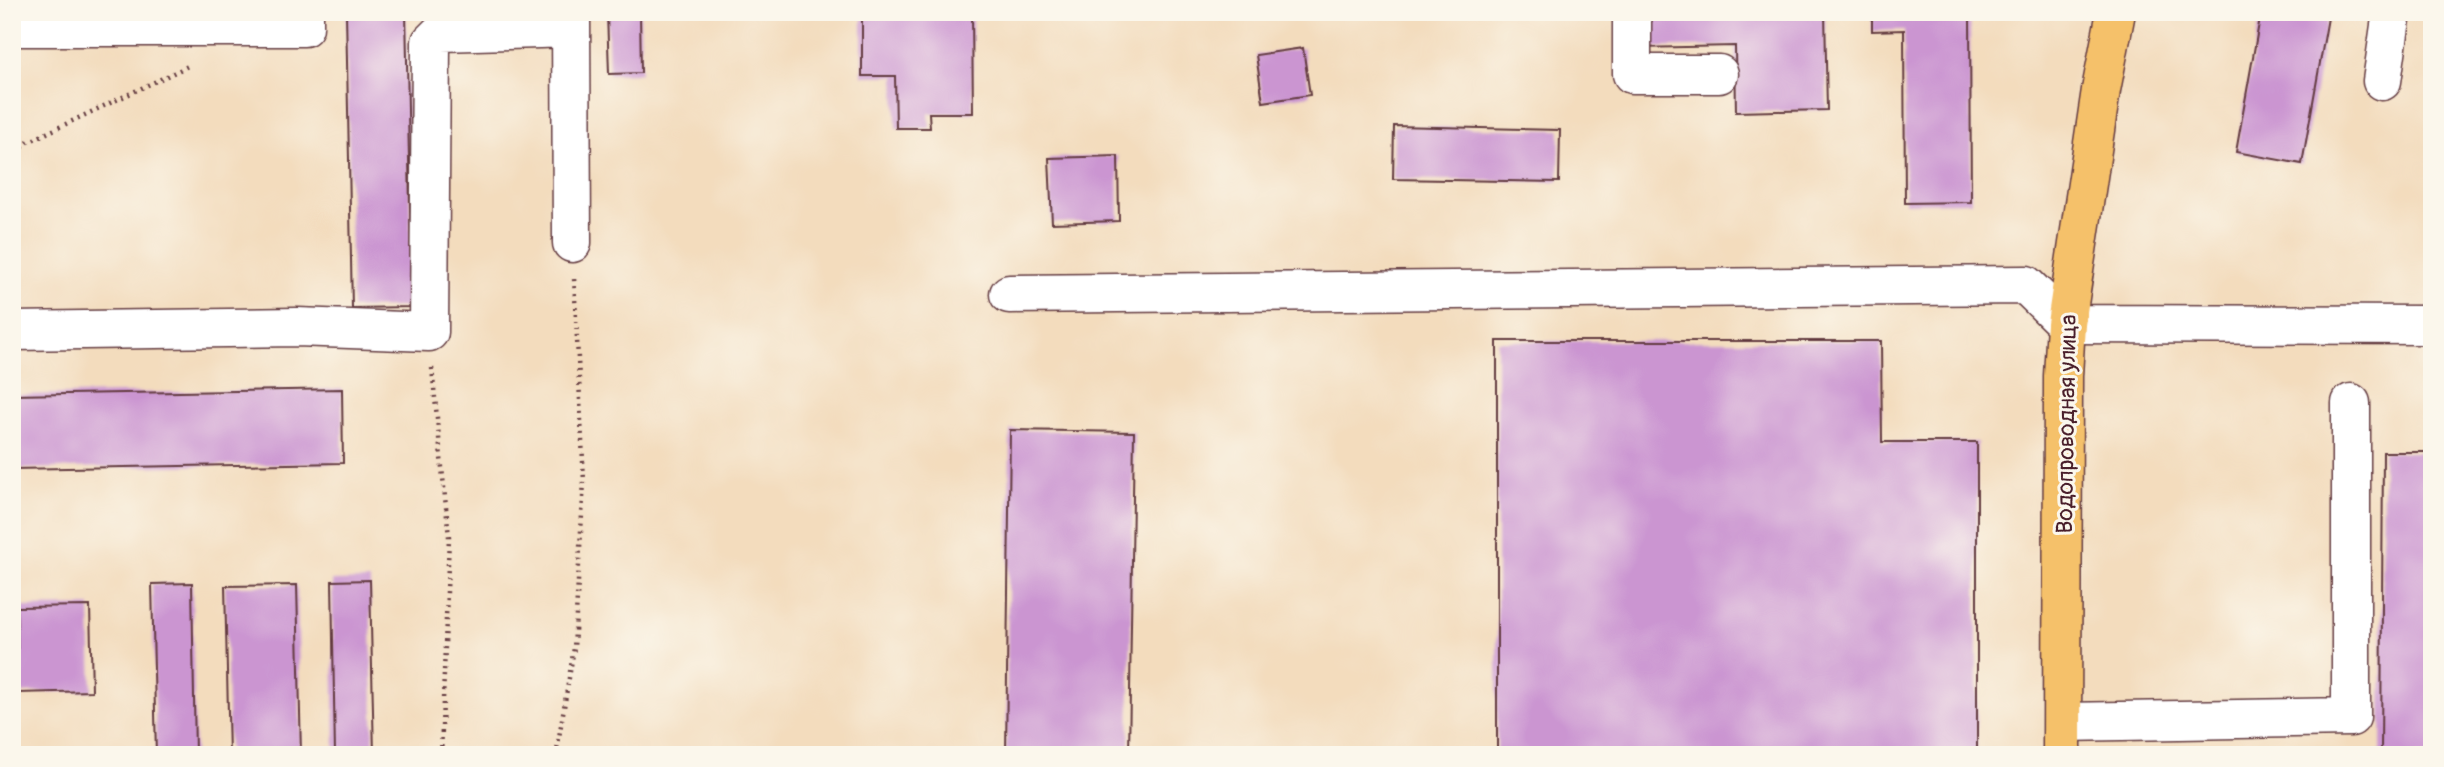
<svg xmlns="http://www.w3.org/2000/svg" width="2444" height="767" font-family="Pangolin,sans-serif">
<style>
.building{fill:#cb95d1}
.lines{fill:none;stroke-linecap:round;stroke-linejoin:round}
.minor-casing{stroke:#633b41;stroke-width:41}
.major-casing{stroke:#633b41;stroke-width:41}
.path{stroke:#633b41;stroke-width:4.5;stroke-dasharray:2 5;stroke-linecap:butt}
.minor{stroke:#fff;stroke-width:38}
.major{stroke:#f5c16b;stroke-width:38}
.labels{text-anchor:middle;stroke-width:6;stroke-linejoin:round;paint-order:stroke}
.street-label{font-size:23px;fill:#4a1f2b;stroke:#fbf7ec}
</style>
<rect width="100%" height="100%" fill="#fbf7ec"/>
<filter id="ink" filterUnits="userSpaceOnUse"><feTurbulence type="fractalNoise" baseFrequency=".0143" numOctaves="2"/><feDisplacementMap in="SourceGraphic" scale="14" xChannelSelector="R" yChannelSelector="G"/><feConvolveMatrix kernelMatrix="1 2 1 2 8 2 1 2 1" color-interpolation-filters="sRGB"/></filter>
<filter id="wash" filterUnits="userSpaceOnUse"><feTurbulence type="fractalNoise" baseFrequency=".00686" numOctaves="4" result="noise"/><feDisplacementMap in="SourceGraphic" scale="28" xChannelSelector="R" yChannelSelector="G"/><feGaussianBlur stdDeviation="1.57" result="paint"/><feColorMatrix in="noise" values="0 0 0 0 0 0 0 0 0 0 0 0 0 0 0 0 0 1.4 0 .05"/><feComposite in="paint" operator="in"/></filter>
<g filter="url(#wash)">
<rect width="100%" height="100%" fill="#f3dcbd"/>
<g id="blocks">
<!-- building -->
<path class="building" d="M346,12H406L412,307L352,308Z
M607,12H640L641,73L609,74Z
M862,12H972L973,113H929L930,128H896L895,76H862Z
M1636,12H1825L1827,110L1736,112L1735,46L1636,48Z
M1872,12H1970L1971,202L1905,203L1904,30L1872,31Z
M2261,12H2329L2302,164L2236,152Z
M1303,48L1310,95L1263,102L1256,55Z
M1394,126L1560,130L1559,182L1393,179Z
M1118,156L1119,221L1052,223L1049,158Z
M1497,341H1881L1882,442H1977V755H1497Z
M342,389L343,463L12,469V395Z
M1010,430L1134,432L1129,755H1006Z
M2383,452H2432V755H2381Z
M370,580L374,755H335L332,581Z
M192,583L195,755H156L152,584Z
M297,585L301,755H229L225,586Z
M90,606L92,691L18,693L17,607Z"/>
</g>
</g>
<g filter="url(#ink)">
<use href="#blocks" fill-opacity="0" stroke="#633b41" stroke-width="2"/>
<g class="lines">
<defs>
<path id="minor" d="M571,12L572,243
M1632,12V74H1719
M12,27H304V12
M2382,81L2392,12
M1009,294L2026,285L2066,324L2432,325
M12,331L297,327L429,332L431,42L441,32L571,28
M2063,722L2351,717V403"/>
<path id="major" d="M2062,755L2063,376L2066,324L2101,90L2116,12"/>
</defs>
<!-- minor casing -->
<use href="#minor" class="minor-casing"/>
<!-- major casing -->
<use href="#major" class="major-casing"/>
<!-- path -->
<path class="path" d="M12,157L28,142L188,66
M432,368L449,537L441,755
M556,755L574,648L584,481L574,278"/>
<!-- minor -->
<use href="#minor" class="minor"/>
<!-- major -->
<use href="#major" class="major"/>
</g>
</g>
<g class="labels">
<!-- street labels -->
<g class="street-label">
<text transform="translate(2066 424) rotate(-89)" y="8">Водопроводная улица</text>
</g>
</g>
<!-- margin -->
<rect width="2444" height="767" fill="none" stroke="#fbf7ec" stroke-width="42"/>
</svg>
